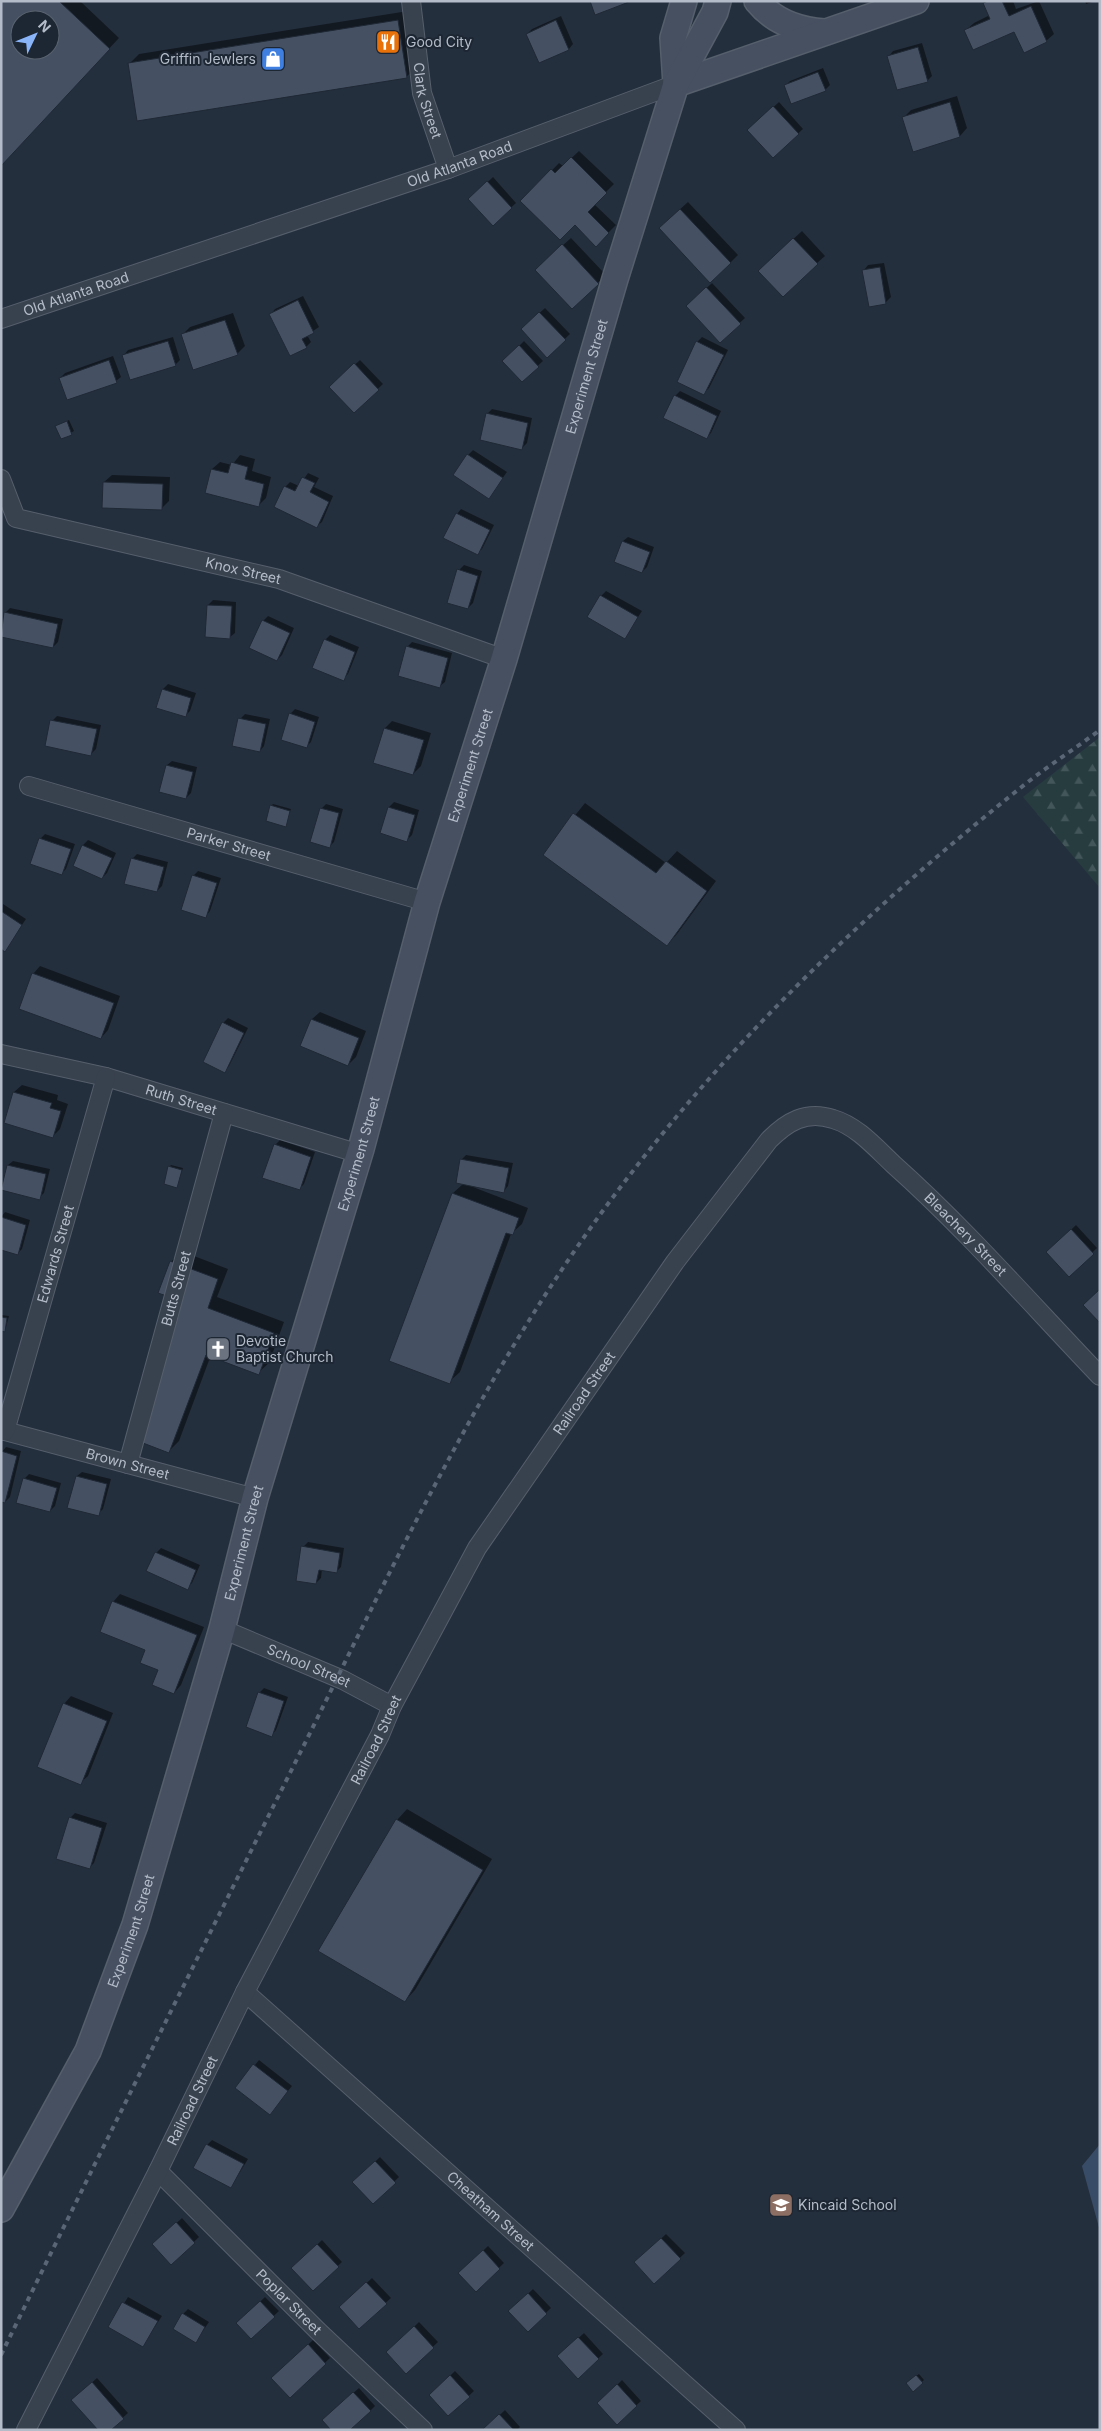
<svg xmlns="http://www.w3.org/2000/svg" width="1101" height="2431" font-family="Inter,sans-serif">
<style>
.forest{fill:url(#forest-firs)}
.water{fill:#394c67}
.shadow{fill:#0007;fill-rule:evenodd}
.building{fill:#455162;stroke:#1f2835;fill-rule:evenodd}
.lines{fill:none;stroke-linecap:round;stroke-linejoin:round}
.street-casing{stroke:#565f6c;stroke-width:20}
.secondary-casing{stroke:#565f6c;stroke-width:28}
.street{stroke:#38414e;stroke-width:18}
.secondary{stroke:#465061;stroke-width:25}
.rail{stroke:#5a6575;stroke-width:4;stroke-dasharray:5 5;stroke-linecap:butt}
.labels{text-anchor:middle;stroke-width:4;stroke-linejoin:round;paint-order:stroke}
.poi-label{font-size:14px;fill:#b4bcc9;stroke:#1d2633;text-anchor:start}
.street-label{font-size:14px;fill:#b4bcc9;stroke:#1d2633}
</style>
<defs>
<pattern id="forest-firs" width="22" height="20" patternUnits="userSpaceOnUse" patternTransform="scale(1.25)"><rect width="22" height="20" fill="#263c3f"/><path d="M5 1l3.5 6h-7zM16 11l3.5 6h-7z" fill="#435659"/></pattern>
</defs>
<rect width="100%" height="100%" fill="#242f3e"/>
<!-- forest -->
<path class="forest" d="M1100,737V888L1023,797Z"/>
<!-- water -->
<path class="water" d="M1100,2144V2231L1082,2166Z"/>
<!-- shadow -->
<path class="shadow" d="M1,1H80L119,38L1,165ZM20,20H50V50H20Z
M987,1H1013L1016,9L1039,1L1054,34L1046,41L1015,30H966L974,23L990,15L985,3Z
M1085,1H1095L1086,4Z
M408,11L417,67L406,77L129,64L139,54Z
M561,16L573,44L569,49L540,62L527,34L532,29Z
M922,43L932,76L927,81L889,56L893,51Z
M823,68L830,85L825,90L785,86L790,81Z
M957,96L967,128L960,136L914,150L904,117L911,110Z
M779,102L803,129L773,156L749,130Z
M579,151L614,184L594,204L616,225L596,245L575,223L522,201L559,163L563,166Z
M493,177L516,203L493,224L470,199Z
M688,202L738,255L730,263L668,220Z
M802,231L825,256L817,263H767Z
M571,238L606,275L572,308L544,262Z
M884,263L891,297L886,302L870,305L864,270L868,265Z
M712,283L745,318L720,341L687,306Z
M303,296L319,327L307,335L311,342L306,347L271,314L275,309Z
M545,308L570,334L547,356L522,329Z
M233,313L245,346L237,354L182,335L190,327Z
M173,337L180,360L175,365L124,355L128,350Z
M702,337L728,350L709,388L704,393L697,342Z
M524,341L543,361L522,380L504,361Z
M113,356L121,377L116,381L60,378L65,373Z
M360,360L383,384L354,411L331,387Z
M680,391L721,411L711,433L706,438L675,396Z
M492,409L532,418L527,443L522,448L487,414Z
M69,420L74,431L62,438L59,425Z
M473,450L507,472L489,497L468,455Z
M240,455L255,459L252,471L271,477L266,498L258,506L212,469L220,462L232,465Z
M308,473L319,478L314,487L333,496L322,522L317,526L285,487L290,482L299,486Z
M112,475L170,477L169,501L161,509L104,482Z
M461,509L494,525L482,549L477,554L457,514Z
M628,537L654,547L647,567L642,572L623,541Z
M464,565L482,571L473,603L468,608L459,570Z
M606,591L642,611L625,637L601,596Z
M213,600L236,602L235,633L230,637L208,605Z
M10,608L63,619L58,642L53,647L1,636L5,613Z
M268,616L294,628L282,655L277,660L263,621Z
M330,635L359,647L348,674L343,679L325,640Z
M412,642L452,653L445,682L440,686L407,647Z
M168,684L196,693L190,711L185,716L157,707L163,689Z
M295,709L319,717L311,742L306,747L290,714Z
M245,714L270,719L264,746L260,751L240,719Z
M57,716L101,725L96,749L91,754L52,721Z
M392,721L431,733L421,766L413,774L385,728Z
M172,761L197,767L191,793L186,798L167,765Z
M394,802L419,810L412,835L407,840L382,832L389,807Z
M585,803L666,863L677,851L716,881L677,934L667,945L544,854Z
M273,804L291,809L285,825L271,806Z
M326,804L343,809L334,842L329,847L321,809Z
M45,834L75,844L66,869L61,874L40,839Z
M88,840L116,853L107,873L102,878L74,865L83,845Z
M137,854L168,862L162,886L157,891L132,859Z
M198,871L221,878L210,911L206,916L193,876Z
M3,904L26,919L5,950L1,948Z
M40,966L120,996L108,1030L101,1038L33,974Z
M320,1012L366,1031L356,1057L348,1065L301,1046L312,1019Z
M228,1018L248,1028L229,1066L225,1071L223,1023Z
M22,1085L58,1095L57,1100L68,1104L60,1129L53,1136L5,1122L14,1092Z
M280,1140L315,1152L304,1184L299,1189L275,1145Z
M466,1155L513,1163L508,1186L504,1191L473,1187L528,1208L522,1224L511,1234L460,1372L449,1382L453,1193L463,1184L461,1160Z
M13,1161L50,1169L44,1193L39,1198L8,1165Z
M171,1165L183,1168L177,1186L169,1167Z
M5,1212L30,1220L22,1249L17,1254L1,1249V1217Z
M1076,1225L1097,1248L1069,1275L1048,1252Z
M181,1251L228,1269L217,1297L284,1322L269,1363L258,1373L211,1355L179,1441L169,1451L171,1262Z
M1,1315L9,1316L5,1331L1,1330Z
M6,1447L21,1451L10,1497L5,1502L2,1452Z
M82,1472L111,1479L103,1509L98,1514L77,1476Z
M29,1474L61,1483L55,1506L50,1511L24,1479Z
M308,1542L344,1548L341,1567L336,1572L322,1569L321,1578L316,1583L303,1547Z
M161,1548L200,1565L192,1583L187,1588L156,1553Z
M120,1594L204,1627L181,1685L174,1693L113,1602Z
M264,1688L288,1697L276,1730L272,1735L259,1693Z
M71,1696L113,1713L88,1776L80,1783L64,1704Z
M407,1809L492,1859L415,1990L405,2001L397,1820Z
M75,1813L107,1823L94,1863L89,1868L70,1818Z
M259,2060L292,2086L274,2108L237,2087Z
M212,2140L248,2159L231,2187L207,2145Z
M380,2157L399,2177L373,2202L354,2182Z
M182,2218L199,2237L172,2263L154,2244Z
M666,2234L685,2253L654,2282L636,2262Z
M322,2240L342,2262L313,2289L293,2268Z
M488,2246L504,2263L476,2290L460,2273Z
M372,2278L391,2298L359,2327L341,2307Z
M533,2289L551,2308L528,2330L510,2311Z
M128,2297L162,2316L143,2345L110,2326Z
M265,2297L279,2311L251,2337L238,2323Z
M188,2309L209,2322L196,2341L183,2314Z
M419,2322L438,2342L406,2372L388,2352Z
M584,2333L603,2354L578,2377L559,2356Z
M313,2340L330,2358L290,2396L273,2378Z
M455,2371L474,2391L448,2415L430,2395Z
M919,2374L924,2380L913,2390L909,2381Z
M97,2378L128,2413L109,2430L78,2395Z
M622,2380L641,2401L617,2423L599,2403Z
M359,2388L375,2406L370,2411L328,2415Z
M505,2410L520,2427L517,2430H484Z"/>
<!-- building -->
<path class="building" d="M1,1H59L110,49L1,166ZM20,20H50V50H20Z
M590,1H629V2L595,15Z
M988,1H1002L1009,16L1031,6L1047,42L1024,53L1014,32L973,50L964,30L990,19L983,3Z
M398,20L407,78L137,121L128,63Z
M556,20L569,50L539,63L526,34Z
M918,47L928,82L897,90L887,56Z
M818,72L826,91L791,104L784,85Z
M950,102L960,137L913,152L902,117Z
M773,106L799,134L773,158L747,130Z
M571,157L607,193L588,212L609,233L596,247L575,225L560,240L520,201L551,169L555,173Z
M487,181L512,208L493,226L468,199Z
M680,209L731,263L710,283L659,228Z
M793,238L818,264L783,297L758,271Z
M562,244L599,284L572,309L535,270Z
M880,267L886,304L869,307L862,270Z
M706,287L741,324L720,343L686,306Z
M298,300L314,333L302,339L307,348L290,356L269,314Z
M539,312L566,340L547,358L521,329Z
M225,320L238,355L193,370L181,334Z
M168,341L176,366L130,380L122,355Z
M696,341L724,355L704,395L677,382Z
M519,345L539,367L522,382L502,361Z
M109,360L117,383L67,400L59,378Z
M354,363L379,390L354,413L329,387Z
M674,395L717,416L707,439L663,418Z
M486,413L528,423L522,450L480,440Z
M67,421L72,435L61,439L55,426Z
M467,454L503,478L489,499L453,475Z
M231,462L248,467L245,479L264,484L259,507L205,493L211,469L228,473Z
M302,477L315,483L310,492L329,502L317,528L274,507L284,486L295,491Z
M103,482L163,484L162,510L102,508Z
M456,513L490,530L478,555L443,538Z
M622,541L650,552L642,573L614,562Z
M457,569L478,576L468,609L447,603Z
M600,595L638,617L625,639L587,617Z
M207,605L232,606L230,639L205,637Z
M4,612L58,624L53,648L1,637Z
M262,620L290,633L277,661L249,648Z
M324,639L355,652L344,681L312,668Z
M406,646L448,658L440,688L398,676Z
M162,689L191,698L186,717L156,708Z
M289,713L315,722L307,748L281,740Z
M238,718L266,724L260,752L232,746Z
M50,720L97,729L91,756L45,746Z
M384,728L424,740L413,775L373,763Z
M166,765L193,772L186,799L159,792Z
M270,805L290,811L286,827L266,821Z
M388,807L415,815L407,842L380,833Z
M320,808L339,813L330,848L310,842Z
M573,813L656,873L666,861L707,891L667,946L543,855Z
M39,838L71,849L62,875L30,864Z
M82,845L112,858L102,879L73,866Z
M131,858L164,867L157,892L124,884Z
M192,875L217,883L206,918L181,910Z
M1,911L22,925L5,952L1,949Z
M32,973L114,1003L101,1039L19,1009Z
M311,1019L359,1038L348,1066L300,1046Z
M222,1022L244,1033L225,1073L203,1062Z
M13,1092L52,1103L50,1108L61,1111L53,1138L4,1123Z
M274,1144L311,1157L300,1190L262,1178Z
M460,1159L509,1168L504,1193L456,1183Z
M7,1165L46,1174L40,1200L1,1190Z
M168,1166L182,1170L177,1188L164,1184Z
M452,1193L519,1218L513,1235L506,1233L450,1384L389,1361Z
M1,1217L26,1225L18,1255L1,1250Z
M1071,1229L1094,1254L1069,1277L1046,1252Z
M170,1261L218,1279L208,1308L274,1333L259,1375L206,1355L169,1453L130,1438L181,1301L158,1293Z
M1100,1289V1323L1083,1305Z
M1,1317L7,1318L5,1332L1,1331Z
M1,1451L17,1456L5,1503L1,1502Z
M76,1476L107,1484L99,1516L67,1508Z
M23,1478L57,1488L50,1512L16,1503Z
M301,1546L340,1553L337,1573L319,1570L316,1584L296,1581Z
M155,1552L196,1570L188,1590L146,1571Z
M112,1601L197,1635L174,1694L152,1685L158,1670L140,1663L145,1650L100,1632Z
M258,1692L284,1701L272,1737L246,1727Z
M63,1703L107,1721L81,1785L37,1767Z
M69,1817L102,1828L90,1869L56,1859Z
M396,1819L483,1870L405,2002L318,1951Z
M253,2064L288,2091L270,2115L235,2088Z
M206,2144L244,2164L231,2188L193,2168Z
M375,2161L396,2183L373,2204L352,2182Z
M176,2222L195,2243L171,2265L152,2244Z
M661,2238L681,2259L654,2284L634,2262Z
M317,2244L339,2267L313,2291L291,2268Z
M483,2250L500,2269L476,2292L458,2273Z
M366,2282L387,2304L359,2329L339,2307Z
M528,2293L547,2314L528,2332L508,2311Z
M260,2301L275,2317L251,2339L236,2323Z
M122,2302L158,2321L143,2347L108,2327Z
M182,2313L205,2327L196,2343L173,2329Z
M414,2326L434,2348L406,2374L386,2352Z
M578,2337L599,2359L578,2379L557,2356Z
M308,2344L326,2364L290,2398L271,2378Z
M450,2375L470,2397L448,2416L429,2395Z
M916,2375L923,2383L913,2392L906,2383Z
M92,2382L124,2419L111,2430H98L71,2400Z
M617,2384L637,2406L617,2425L597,2403Z
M353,2392L371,2411L350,2430H331L322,2420Z
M499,2414L514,2430H482Z"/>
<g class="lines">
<defs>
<g id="street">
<path id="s1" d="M411,1L422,93L448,169"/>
<path id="s2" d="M1,319L448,169L676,84"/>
<path id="s3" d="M1,479L16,518L279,579L504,659"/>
<path id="s4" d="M29,786L427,902"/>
<path id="s5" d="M1,1054L106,1077L360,1154"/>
<path id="s6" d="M1,1430L255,1498"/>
<path id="s7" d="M5,1431L106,1077"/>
<path id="s8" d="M128,1464L224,1113"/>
<path id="s9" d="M222,1629L343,1680L392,1706"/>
<path id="s10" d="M245,1992L736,2430"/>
<path id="s11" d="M158,2171L318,2331L423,2430"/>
<path id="s12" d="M26,2430L158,2171L245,1992L380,1735L392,1706L477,1548L675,1262L769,1140C787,1122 806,1110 833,1119C857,1126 875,1147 893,1164C966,1229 1032,1305 1100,1376"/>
</g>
<g id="secondary">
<path d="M757,1C774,22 797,30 824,32"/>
<path d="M676,84L916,1"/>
<path d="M676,84L673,38L684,1"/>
<path id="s13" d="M1,2209L88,2051L135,1925L222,1629L255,1498L361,1149L427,902L504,659L615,279L676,84L715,12L718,1"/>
</g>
</defs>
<!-- street casing -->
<use href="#street" class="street-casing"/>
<!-- secondary casing -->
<use href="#secondary" class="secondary-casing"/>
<!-- street -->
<use href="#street" class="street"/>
<!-- secondary -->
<use href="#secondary" class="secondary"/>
<!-- rail -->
<path class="rail" d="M1,2355C102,2148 205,1943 308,1737C405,1541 500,1340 636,1167C746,1025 879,901 1019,789C1045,768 1073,750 1100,730"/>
</g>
<!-- icons -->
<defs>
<symbol id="restaurant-square" viewBox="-11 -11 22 22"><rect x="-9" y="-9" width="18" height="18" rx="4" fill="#e8710a" stroke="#1d2633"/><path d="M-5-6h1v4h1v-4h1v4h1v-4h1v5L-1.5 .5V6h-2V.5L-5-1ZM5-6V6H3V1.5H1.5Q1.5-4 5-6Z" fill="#fff"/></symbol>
<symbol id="shop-square" viewBox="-11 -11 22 22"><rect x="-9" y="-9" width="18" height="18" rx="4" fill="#3f7fe0" stroke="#1d2633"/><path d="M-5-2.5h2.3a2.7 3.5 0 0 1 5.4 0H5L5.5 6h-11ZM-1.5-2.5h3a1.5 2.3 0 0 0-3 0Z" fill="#fff"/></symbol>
<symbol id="church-square" viewBox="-11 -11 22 22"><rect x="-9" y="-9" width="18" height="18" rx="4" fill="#6b7280" stroke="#1d2633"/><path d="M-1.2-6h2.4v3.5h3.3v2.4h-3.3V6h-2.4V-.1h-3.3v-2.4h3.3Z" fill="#fff"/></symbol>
<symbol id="school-square" viewBox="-11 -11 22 22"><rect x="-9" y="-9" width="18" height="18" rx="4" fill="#8d6e63" stroke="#1d2633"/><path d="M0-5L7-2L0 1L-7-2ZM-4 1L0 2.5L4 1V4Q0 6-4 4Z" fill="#fff"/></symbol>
</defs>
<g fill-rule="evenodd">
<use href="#restaurant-square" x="374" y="28" width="28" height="28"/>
<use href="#shop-square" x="259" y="45" width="28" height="28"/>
<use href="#church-square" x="204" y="1335" width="28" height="28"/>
<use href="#school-square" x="767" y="2191" width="28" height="28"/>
</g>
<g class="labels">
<!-- poi labels -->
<g class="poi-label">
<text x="406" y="47">Good City</text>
<text x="256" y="64" text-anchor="end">Griffin Jewlers</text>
<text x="236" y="1346">Devotie<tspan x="236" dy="16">Baptist Church</tspan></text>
<text x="798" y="2210">Kincaid School</text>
</g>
<!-- street labels -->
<g class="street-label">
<text dy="5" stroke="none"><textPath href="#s1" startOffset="101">Clark Street</textPath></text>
<text dy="5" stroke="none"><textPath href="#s2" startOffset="484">Old Atlanta Road</textPath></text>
<text dy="5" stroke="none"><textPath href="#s2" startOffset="79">Old Atlanta Road</textPath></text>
<text dy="5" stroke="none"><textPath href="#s13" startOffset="1928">Experiment Street</textPath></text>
<text dy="5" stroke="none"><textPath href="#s3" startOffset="275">Knox Street</textPath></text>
<text dy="5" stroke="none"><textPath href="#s13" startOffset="1522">Experiment Street</textPath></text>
<text dy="5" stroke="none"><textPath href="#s4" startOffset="208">Parker Street</textPath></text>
<text dy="5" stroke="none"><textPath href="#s5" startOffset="186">Ruth Street</textPath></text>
<text dy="5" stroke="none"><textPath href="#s13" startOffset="1118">Experiment Street</textPath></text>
<text dy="5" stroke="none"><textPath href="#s12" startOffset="1741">Bleachery Street</textPath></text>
<text dy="5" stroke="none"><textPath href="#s7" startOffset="184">Edwards Street</textPath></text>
<text dy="5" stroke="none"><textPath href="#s8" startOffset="182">Butts Street</textPath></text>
<text dy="5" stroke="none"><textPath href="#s12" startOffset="1179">Railroad Street</textPath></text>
<text dy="5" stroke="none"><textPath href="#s6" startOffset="131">Brown Street</textPath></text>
<text dy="5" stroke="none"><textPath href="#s13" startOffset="712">Experiment Street</textPath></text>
<text dy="5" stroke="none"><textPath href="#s9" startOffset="94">School Street</textPath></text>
<text dy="5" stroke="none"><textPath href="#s12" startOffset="774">Railroad Street</textPath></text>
<text dy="5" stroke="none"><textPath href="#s13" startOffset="308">Experiment Street</textPath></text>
<text dy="5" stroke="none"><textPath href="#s12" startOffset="369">Railroad Street</textPath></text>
<text dy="5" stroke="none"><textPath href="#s10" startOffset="329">Cheatham Street</textPath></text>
<text dy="5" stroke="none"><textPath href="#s11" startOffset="185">Poplar Street</textPath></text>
</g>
</g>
<!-- border -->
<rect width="1101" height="2431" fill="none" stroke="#b4bcc9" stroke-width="5"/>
<!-- north arrow -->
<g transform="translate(35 35) rotate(47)"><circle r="24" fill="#1d2633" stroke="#59626f"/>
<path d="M0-4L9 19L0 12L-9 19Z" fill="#8ab4f8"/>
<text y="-8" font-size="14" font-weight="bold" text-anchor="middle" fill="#b4bcc9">N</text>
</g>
</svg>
